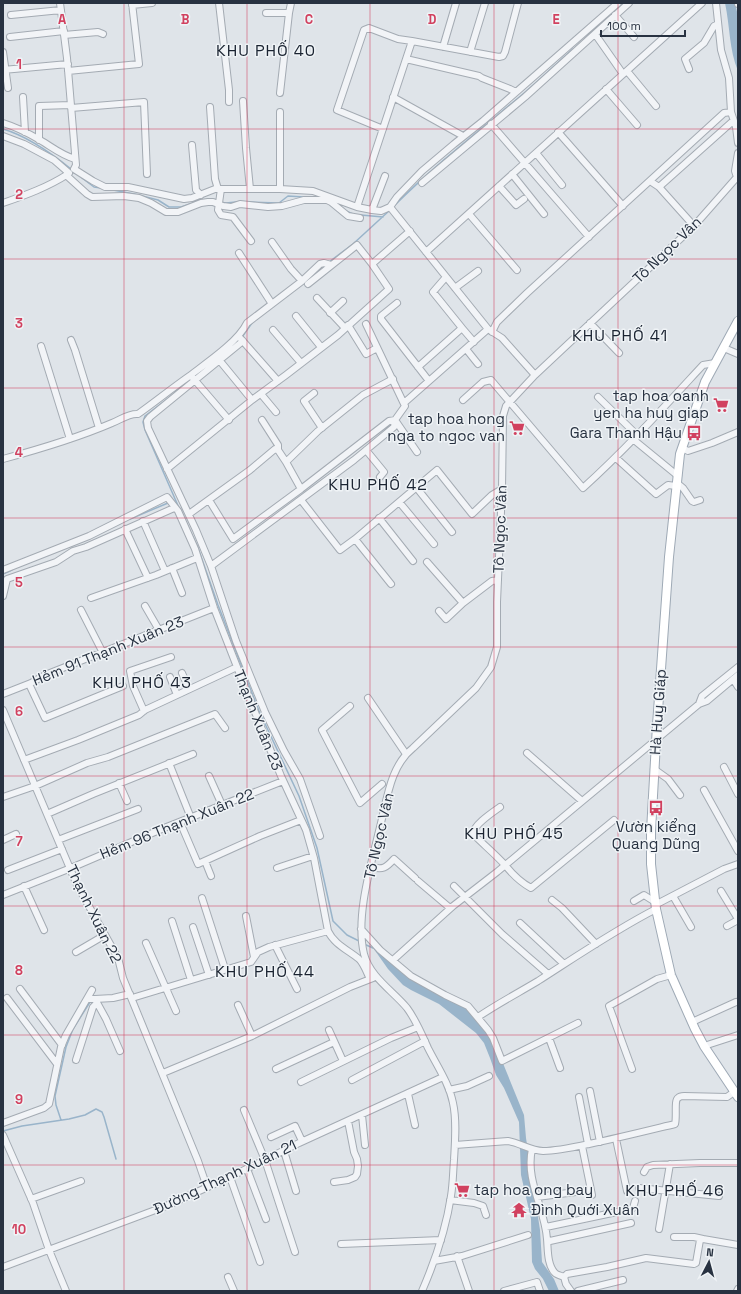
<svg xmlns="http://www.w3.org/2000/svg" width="741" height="1294" font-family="'Space Grotesk',sans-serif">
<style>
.water{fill:#99b4ca}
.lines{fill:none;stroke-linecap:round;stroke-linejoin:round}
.stream{stroke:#99b4ca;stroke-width:1.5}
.minor-casing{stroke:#a4abb3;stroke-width:8}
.major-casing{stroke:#9ea9b5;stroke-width:10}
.minor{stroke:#f2f4f7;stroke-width:6}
.major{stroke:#fff;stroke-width:8}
.grid{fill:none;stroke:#d1415f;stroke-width:1;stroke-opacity:0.55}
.labels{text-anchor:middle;stroke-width:3;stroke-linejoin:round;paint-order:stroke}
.street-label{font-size:15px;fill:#283241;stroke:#eff3f6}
.poi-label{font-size:15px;fill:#283241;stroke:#eff3f6;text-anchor:end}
.neighbourhood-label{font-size:16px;letter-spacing:1px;fill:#1a2331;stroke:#eff3f6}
.grid-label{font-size:13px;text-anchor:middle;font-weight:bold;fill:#d1415f;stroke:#eff3f6;stroke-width:3;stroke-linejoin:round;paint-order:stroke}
</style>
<rect width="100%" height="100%" fill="#dfe4e9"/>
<!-- water -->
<path class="water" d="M725,3H735L738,16V71C729,50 730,26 725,3Z
M364,935L381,947L396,967L413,981L461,1004L481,1021L500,1056L524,1115L526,1138L540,1230L542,1262L554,1279L559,1291H549L543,1279L535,1269L532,1262L531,1219L521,1175L519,1122L504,1088L496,1075L490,1058L484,1043L476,1033L439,1004L411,990L403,985L388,969Z"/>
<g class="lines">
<!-- stream -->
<path class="stream" d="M3,129C27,136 51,153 71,169
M82,178L94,187L101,188
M113,190L134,194L158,200L169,207H181L190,204
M220,202L226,203L236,202
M250,202L279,203L288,196L304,197
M395,205C435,165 480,130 523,94C540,80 556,64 573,49
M346,211L353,214
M361,215L383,217
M329,262L353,244L390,210
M309,278L325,266
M242,337L252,323
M179,390L145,416L143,422L145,430L179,508
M130,519L168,503
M191,533L198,548L218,605L259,711L299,796L317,848L333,921L347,935L361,942
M3,574L12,570
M364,944L373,948
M61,1120L56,1105L55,1096L66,1047L73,1029L90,1002
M3,1131L22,1126L69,1119L85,1115L96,1109L102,1112L104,1117L116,1159"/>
<defs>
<path id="minor" d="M60,3L67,58L76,165L74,169
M219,3L229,90V102
M716,3L721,50L729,78L731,112L736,127L738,143
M738,3V4
M132,5L152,3
M266,13H289L291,3
M11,15L61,10
M615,15L634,37
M595,34L623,74
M64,35L98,32L103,34
M10,37L64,31
M443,47L456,3
M3,52L8,88
M470,52L485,3
M406,59L479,76L482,78L510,89L516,92
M689,69L685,59L704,43L714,26L718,24
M3,70L68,64
M68,71L139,64L132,3
M627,71L656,106
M606,89L637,125
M280,93L289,13
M23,97L25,132
M393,97L463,136
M243,101L246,148L250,189
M210,107L215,179L218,189
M71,108L144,102L147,174
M280,112V189
M3,123C16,127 28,133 40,140C52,147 61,155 75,159
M491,124L589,237
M383,129L337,110L364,30L369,28L398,39L412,41
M558,132L623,206
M3,136L24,144L54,160L69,173
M39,140V106L71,105
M192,145L196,190L201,195
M536,153L562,185
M74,169L93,181L105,187H128L184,199L192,198L215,189H280L313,191L357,207L372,210L381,211L390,207L488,329L502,338L535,375
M512,174L544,214
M66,175L87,194L92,197L124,196L139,198L151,203L166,212H178L201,203L208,202H213L223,206L231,207L240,204L268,207L282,206L304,200H327L331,202L348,216L360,218
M737,177L735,171L738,153
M650,181L659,187L694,226
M422,183L525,97L629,3
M499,186L516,205L524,199
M659,187L733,121
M221,189L218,210L221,215L233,217L251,241
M3,203C26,195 48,187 68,174
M357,207L412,41L499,57L503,56L505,52L518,3
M390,207L397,197L422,171L454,144L483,121L618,3
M372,210L385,176
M469,214L517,270
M272,242L291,269L302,281
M426,252L702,3
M239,253L272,304
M446,277L433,292L462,328
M308,284L357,245L372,264L410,231
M455,288L478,271
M317,298L345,328
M397,303L381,316V319L429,381
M330,313L343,301
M296,316L321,347
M590,323L619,353
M348,325L366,354L377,348
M273,330L301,363
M492,332L497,322L527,293L724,113L731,112
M241,339L278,381
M71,340L75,350L99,428
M243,341L150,417L147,421L148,428L196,530L211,566L236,641L265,712L284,751L300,779L320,836
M41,346L70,439
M724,348L738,354
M466,349L478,364
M220,361L252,400
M418,367L462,328L474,342
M193,378L229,420
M314,393L304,401L322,428
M261,394L276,412
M598,397L638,436
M463,400L483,382L491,380L583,488C626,449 664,407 703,365L715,363
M404,403L488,329
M262,420L278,445V450
M395,420L417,452
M634,440L678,476
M682,448L688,451L712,443L738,432
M366,450L384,472L380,477
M616,458L656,494L668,485L676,486
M3,459C40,449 77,438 112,423C120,420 129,413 138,414C155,402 171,389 188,377C205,364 238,342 247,323L302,281L320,264L324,263L331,265
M286,462L301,489
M167,469L252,400L286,375L338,335L389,289L372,264
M677,483L683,488L692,501L694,502L700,500
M416,487L452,532
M209,500L233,539L301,489L389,421L395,420
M301,500L340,550L355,539L437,470L472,514L492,495L502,489
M400,503L434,544
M189,514L250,470L275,449L278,450L286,462L318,431L363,395L393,379
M379,518L413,561
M143,521L165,571
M125,529L148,578
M355,539L391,584
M427,562L463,603L492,581L498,580
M211,566L354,460L394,427L395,420L405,406L366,324
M172,568L182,593
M3,570L89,536L167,497L178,511L195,549L214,608L248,695L281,776L306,830L314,858L328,931
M3,596L7,579L56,562L73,551L86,547L174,508
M91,598L156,575L197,558
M145,606L159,630
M81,610L103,653
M439,611L446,619L463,603
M182,673L189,689
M170,677L177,695
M733,679L738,687
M29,684L45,718L123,686
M3,694L31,683L45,675L214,608
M368,698L406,754
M699,704L702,696L738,667
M350,706L322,730L360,803L382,784
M3,710L77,885L118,958L123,978L198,1161L207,1187
M144,711L133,686L130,671L171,657
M527,753L582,801
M24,760L78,740L139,715L145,710L237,667
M169,763L191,818
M724,767L738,794
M654,769L668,779L680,795
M209,776L222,805
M119,783L127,801
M704,790L738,851
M3,797L35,786L87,763L108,757L215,714L225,728
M500,807C493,812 473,825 473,834C484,845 495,854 505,865C513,875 520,882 531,888L614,820
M47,814L93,794L193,754
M180,822L198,864L260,836L301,820
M3,840L16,834
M58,840L138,809
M205,861L211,876
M371,867C383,870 386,868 394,859L415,878
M277,868L313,856
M8,870L62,849
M418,881L450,908
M24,886L44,930
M454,886L502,934L548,974
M721,891L738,919
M3,895L71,868L164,828L283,781
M673,896L691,927
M202,898L225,969
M552,900L562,908L596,944
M634,901L644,895L655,902
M655,905L724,869L738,864
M246,916L254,957
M172,921L191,980
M520,923L564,964
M727,926L738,920
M193,927L209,975
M361,929L380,950L411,976L445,995L468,1006L488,1030L493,1038L502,1061L578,1023
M146,943L176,1011
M275,945L297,989
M76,952L105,935
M393,960L453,906L497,872L699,704L707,701L738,675
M20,989L62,1045
M7,998L57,1064
M132,998L251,962L258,952L269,947L328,931C334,944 348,950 359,959C364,964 367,973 370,979
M87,999H95L106,1019L120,1051
M95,999L113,998L130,994
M238,1005L252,1036L350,987L373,978
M478,1017C497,1004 518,993 538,981C577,956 615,930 656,909
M692,1022L736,1002
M329,1030L343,1061
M549,1038L560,1068
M704,1046L738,1035
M76,1060L93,1007L97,1003
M276,1069L334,1042
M632,1069L609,1006L657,979L671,975
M163,1073L252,1036
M352,1080L425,1041
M301,1082L391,1038L418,1027
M449,1090L467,1086L489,1076
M590,1091L600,1142
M408,1094L415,1125
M579,1097L588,1144
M244,1110L265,1160L295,1252
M362,1115L365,1145
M3,1123L44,1108L49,1104L61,1047L66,1035L92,990
M3,1135L33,1203L49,1250L66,1291
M271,1137L295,1126L302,1141
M616,1139L627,1191
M455,1145L508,1141C520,1143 531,1151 543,1151C557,1151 575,1147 589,1144C618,1138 646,1131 675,1124C677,1118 674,1100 678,1098C680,1096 682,1096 684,1096L727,1097L734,1092
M582,1146L592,1195
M532,1149C525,1180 545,1209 547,1239L550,1241L631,1223
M284,1151L296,1191
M247,1169L266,1219
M644,1172L647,1167L653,1165L700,1163H738
M230,1177L260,1262
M334,1182L348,1180L355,1177L357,1174L358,1166L357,1159L354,1152L348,1121
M639,1188L719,1196
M537,1197L591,1190
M31,1199L81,1181
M450,1200L474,1203L483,1206L486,1215
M546,1227L631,1209L633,1208L635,1201
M659,1229L670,1164
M674,1237H694L703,1239
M547,1239C548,1249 547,1265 555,1273C557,1275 562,1276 564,1277
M341,1244L441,1240
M457,1256L469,1291
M434,1261L462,1256L528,1235
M3,1267L166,1206L230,1177L299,1143L443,1077
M228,1277L234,1291
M422,1291C435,1261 446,1229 451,1196C453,1184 453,1172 454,1160C455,1142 457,1121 453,1103C449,1083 437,1066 428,1048C422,1035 416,1020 407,1008C393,991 370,977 364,954C355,917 371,865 380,827C387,800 390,766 413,748L476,688L491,667L497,647V602L502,489L503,416L506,406L535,375L694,226L738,176
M504,1291L537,1282L540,1291
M571,1291L566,1284L564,1277L567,1274L607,1267L646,1258L694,1264L696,1263L700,1240L703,1239L738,1245
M578,1291L623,1280
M737,1291L738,1289"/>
<path id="major" d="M738,321L705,382L680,454L669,557L657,725L651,831V864L656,909L671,975L695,1029L704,1046L738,1097"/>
</defs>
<!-- minor casing -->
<use href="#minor" class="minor-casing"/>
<!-- major casing -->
<use href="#major" class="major-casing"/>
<!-- minor -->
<use href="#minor" class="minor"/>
<!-- major -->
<use href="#major" class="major"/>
</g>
<!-- grid -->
<path class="grid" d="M124,3V1291M247,3V1291M370,3V1291M494,3V1291M618,3V1291M3,129H738M3,259H738M3,388H738M3,518H738M3,647H738M3,776H738M3,906H738M3,1035H738M3,1165H738"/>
<!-- icons -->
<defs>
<symbol id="supermarket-bare" viewBox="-9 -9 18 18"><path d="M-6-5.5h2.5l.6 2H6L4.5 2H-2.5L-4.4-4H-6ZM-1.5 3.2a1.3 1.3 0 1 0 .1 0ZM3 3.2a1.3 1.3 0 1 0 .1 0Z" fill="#d1415f" stroke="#eff3f6" stroke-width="2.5" paint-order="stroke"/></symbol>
<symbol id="bus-bare" viewBox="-9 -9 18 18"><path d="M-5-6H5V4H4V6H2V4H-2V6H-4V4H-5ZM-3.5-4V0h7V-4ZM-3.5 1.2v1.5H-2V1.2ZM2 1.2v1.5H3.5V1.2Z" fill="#d1415f" stroke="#eff3f6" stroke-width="2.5" paint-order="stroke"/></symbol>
<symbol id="temple-bare" viewBox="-9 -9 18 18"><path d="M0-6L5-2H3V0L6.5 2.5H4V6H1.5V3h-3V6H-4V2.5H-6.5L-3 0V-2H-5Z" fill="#d1415f" stroke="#eff3f6" stroke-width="2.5" paint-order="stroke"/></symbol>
</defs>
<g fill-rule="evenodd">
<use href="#supermarket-bare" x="710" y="394" width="22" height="22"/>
<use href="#supermarket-bare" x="506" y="417" width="22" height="22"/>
<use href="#bus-bare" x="683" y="422" width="22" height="22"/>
<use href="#bus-bare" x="645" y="797" width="22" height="22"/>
<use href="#supermarket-bare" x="451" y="1179" width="22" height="22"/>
<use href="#temple-bare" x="508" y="1199" width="22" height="22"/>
</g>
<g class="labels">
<!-- street labels -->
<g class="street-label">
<text transform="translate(667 250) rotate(-44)" y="5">Tô Ngọc Vân</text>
<text transform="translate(500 529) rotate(-88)" y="5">Tô Ngọc Vân</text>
<text transform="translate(108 651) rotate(-22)" y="5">Hẻm 91 Thạnh Xuân 23</text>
<text transform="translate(658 712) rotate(-86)" y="5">Hà Huy Giáp</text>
<text transform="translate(258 720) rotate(68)" y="5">Thạnh Xuân 23</text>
<text transform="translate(177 824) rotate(-22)" y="5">Hẻm 96 Thạnh Xuân 22</text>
<text transform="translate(379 836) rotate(-77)" y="5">Tô Ngọc Vân</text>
<text transform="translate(94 914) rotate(64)" y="5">Thạnh Xuân 22</text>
<text transform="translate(225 1177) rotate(-25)" y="5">Đường Thạnh Xuân 21</text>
</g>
<!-- poi labels -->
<g class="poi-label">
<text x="709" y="401">tap hoa oanh<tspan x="709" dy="17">yen ha huy giap</tspan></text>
<text x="505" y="424">tap hoa hong<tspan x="505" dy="17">nga to ngoc van</tspan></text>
<text x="682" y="438">Gara Thanh Hậu</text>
<text x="656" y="832" text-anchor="middle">Vườn kiểng<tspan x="656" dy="17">Quang Dũng</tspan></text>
<text x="474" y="1195" text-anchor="start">tap hoa ong bay</text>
<text x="531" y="1215" text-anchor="start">Đình Quới Xuân</text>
</g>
<!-- neighbourhood labels -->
<g class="neighbourhood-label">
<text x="266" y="56">KHU PHỐ 40</text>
<text x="620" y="341">KHU PHỐ 41</text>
<text x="378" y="490">KHU PHỐ 42</text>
<text x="142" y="688">KHU PHỐ 43</text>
<text x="514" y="839">KHU PHỐ 45</text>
<text x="265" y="977">KHU PHỐ 44</text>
<text x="675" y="1196">KHU PHỐ 46</text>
</g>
</g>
<g class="grid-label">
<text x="62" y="24">A</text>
<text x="185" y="24">B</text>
<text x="309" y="24">C</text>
<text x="432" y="24">D</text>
<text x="556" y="24">E</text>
<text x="19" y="69">1</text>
<text x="19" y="199">2</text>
<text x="19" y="328">3</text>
<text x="19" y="457">4</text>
<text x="19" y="587">5</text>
<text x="19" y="716">6</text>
<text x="19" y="846">7</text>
<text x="19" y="975">8</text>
<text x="19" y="1104">9</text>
<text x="19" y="1234">10</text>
</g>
<!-- border -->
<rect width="741" height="1294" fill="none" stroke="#283241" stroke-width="8"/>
<!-- north arrow -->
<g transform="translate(709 1262) rotate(6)" stroke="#eff3f6" stroke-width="3" paint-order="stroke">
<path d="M0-3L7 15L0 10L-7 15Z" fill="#283241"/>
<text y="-6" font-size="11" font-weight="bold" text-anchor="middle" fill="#283241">N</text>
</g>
<!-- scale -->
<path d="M601 30v6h84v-6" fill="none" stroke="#283241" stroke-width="2"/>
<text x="607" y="30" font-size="12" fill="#283241" stroke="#eff3f6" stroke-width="3" paint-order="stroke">100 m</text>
</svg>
